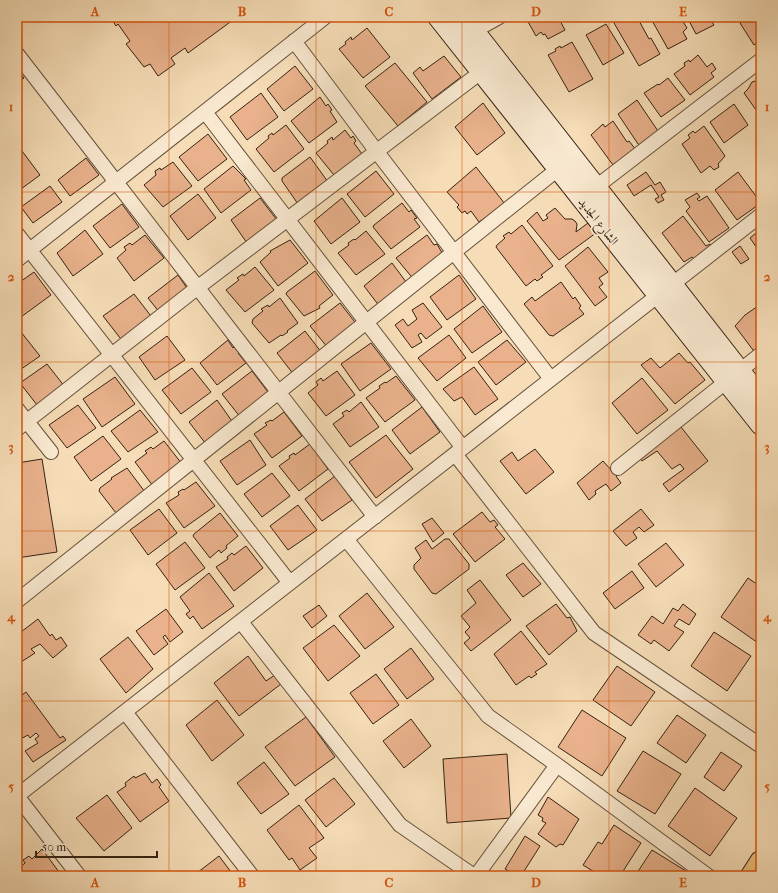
<svg xmlns="http://www.w3.org/2000/svg" width="778" height="893" font-family="'IM FELL French Canon',Amiri,serif">
<style>
.building{fill:#e9b28c;stroke:#352212}
.lines{fill:none;stroke-linecap:round;stroke-linejoin:round}
.street-casing{stroke:#65513b;stroke-width:16}
.secondary-casing{stroke:#352212;stroke-width:22}
.highway-casing{stroke:#352212;stroke-width:24}
.street{stroke:#f9e9d0;stroke-width:14}
.secondary{stroke:#f9e9d0;stroke-width:20}
.highway{stroke:#ebbe7c;stroke-width:22}
.grid{fill:none;stroke:#d6540d;stroke-width:1;stroke-opacity:0.55}
.labels{text-anchor:middle;stroke-width:3.5;stroke-linejoin:round;paint-order:stroke}
.street-label{font-size:13px;fill:#352212;stroke:#f9e9d0}
.neatline{fill:none;stroke:#d6540d;stroke-width:1.5}
.grid-label{font-size:13px;text-anchor:middle;font-weight:bold;fill:#d6540d}
</style>
<rect width="100%" height="100%" fill="#f6ddb7"/>
<filter id="stains"><feTurbulence type="fractalNoise" baseFrequency=".005" numOctaves="4"/><feColorMatrix values="0 0 0 0 .2 0 0 0 0 .09 0 0 0 0 .02 0 0 0 .5 -.17"/></filter>
<radialGradient id="worn" r=".72"><stop offset=".6" stop-color="#630" stop-opacity="0"/><stop offset="1" stop-color="#630" stop-opacity=".3"/></radialGradient>
<!-- building -->
<path class="building" d="M104,17H237L188,53L185,48L171,58L175,64L158,76L150,64L144,67L126,44L130,41L118,24L116,26L111,18L106,20Z
M527,17H558L565,30L548,39L545,34L543,35L541,32L536,36L527,20Z
M618,17H637L649,39L651,38L660,54L639,66L614,23L615,18Z
M650,17H675L678,22L682,20L687,28L683,32L687,39L668,49Z
M687,17H719L712,22L714,25L696,34Z
M748,17H761V39L754,45L740,23Z
M606,24L624,53L603,65L586,35Z
M367,28L390,57L363,78L339,49L346,44L345,42L351,37L352,40Z
M572,42L593,79L569,92L548,55L556,51L555,49L560,46L561,48Z
M698,55L707,67L712,63L716,69L711,73L714,77L690,95L674,74L685,66L684,63L689,60L690,62Z
M444,56L461,77L432,99L413,73L420,67L423,71Z
M395,63L427,102L398,126L365,86Z
M295,66L313,89L284,111L267,89Z
M17,69L24,78L17,84Z
M668,78L685,100L661,117L644,93L658,84L659,85Z
M755,81L757,83L761,81V117L744,93L748,89L752,82Z
M261,93L278,117L247,140L230,117Z
M320,97L326,106L328,104L332,110L330,111L337,122L309,143L291,121Z
M637,100L660,134L642,146L638,144L618,114Z
M483,103L505,133L477,155L455,127Z
M734,104L748,125L724,143L710,122Z
M613,121L627,142L629,141L636,150L613,165L591,135L603,124L605,127Z
M286,125L304,149L274,172L256,149L269,138L268,136L272,133L273,135Z
M704,126L725,156L718,164L719,167L714,170L710,166L701,173L682,144L690,138L688,135L693,131L695,133Z
M345,130L351,138L353,136L356,141L354,143L362,154L334,175L316,153L328,143L327,141L332,137L333,140Z
M208,134L227,159L198,181L179,157Z
M22,151L40,175L17,192V155Z
M310,157L328,182L298,204L282,181V178Z
M86,158L99,175L70,196L58,180Z
M173,162L192,186L163,207L144,185L156,175L155,171L160,168L161,170Z
M233,166L246,179L244,180L251,190L221,213L204,189Z
M476,167L505,204L479,222L471,211L467,214L465,211L462,213L457,207L459,205L447,192Z
M376,171L394,194L365,217L347,194Z
M646,172L655,185L660,182L666,192L661,195L664,200L658,203L655,199L659,197L651,185L634,196L627,185Z
M738,172L761,203L737,220L715,190Z
M50,186L62,202L33,223L21,207Z
M697,193L700,197L697,199L699,201L707,196L729,228L709,242L686,211L690,207L685,200Z
M198,194L216,218L188,240L170,216Z
M260,198L277,220L247,243L231,220Z
M342,198L360,222L331,244L314,221Z
M402,203L409,212L411,210L417,218L414,219L420,227L391,249L373,227L374,225Z
M122,204L139,227L110,248L93,226Z
M555,208L565,219H572L575,221L577,224L576,232L588,223L596,233L559,260L527,221L537,212L543,221L548,218L546,215Z
M683,216L706,246L710,244L715,250L697,263L692,257L684,262L662,233Z
M522,225L553,266L541,275L543,277L537,281L535,279L526,286L496,247L497,245L505,238L503,236L509,232L511,234Z
M761,229V254L750,238Z
M85,230L103,254L73,276L57,253Z
M366,231L385,254L356,275L338,253L349,245L348,243L354,239L355,240Z
M145,235L164,258L134,281L117,258L126,250L124,247L130,243L132,245Z
M427,235L434,245L437,244L445,258L415,281L396,258Z
M290,240L308,263L278,286L260,262L271,252L270,251Z
M740,246L749,259L741,264L732,252Z
M588,247L608,272L599,278L603,284L599,287L607,297L595,306L565,266Z
M392,263L409,286L380,307L364,286Z
M255,267L274,290L245,312L226,290L239,280L237,278L243,274L244,276Z
M315,271L333,295L319,306L320,308L304,316L286,294L287,292Z
M34,272L51,295L21,317L17,311V284Z
M178,275L189,291L160,313L148,298Z
M459,275L476,299L447,320L430,297Z
M561,282L573,299L575,297L581,306L579,308L584,314L553,336L549,335L524,304L532,297L535,301Z
M134,294L154,320L124,343L103,316Z
M280,298L298,323L287,331L288,332L282,336L281,335L269,343L252,323L253,319L263,311L261,309L268,305L269,307Z
M340,303L358,326L328,348L310,326Z
M423,303L442,327L426,339L421,333L418,335L422,342L412,348L395,325L403,319L408,326L417,319L412,310Z
M761,304V350L756,354L735,326L745,315Z
M483,306L502,332L472,353L454,329Z
M305,331L325,357L294,375L277,353Z
M21,332L40,356L17,372V335Z
M449,335L466,358L437,381L418,358Z
M167,336L185,360L155,380L139,357Z
M228,340L233,348L236,345L240,352L238,353L246,363L217,385L200,363Z
M507,340L526,362L496,385L478,362Z
M371,343L391,369L360,391L341,364Z
M679,353L688,363L690,362L705,380L675,404L641,365L651,358L660,368Z
M47,364L65,387L37,405L20,383Z
M474,367L498,399L475,415L462,397L454,401L443,389Z
M192,368L211,392L181,414L162,390Z
M252,371L271,396L241,418L222,394Z
M337,371L355,395L326,416L308,393L318,385L316,382L321,378L323,381Z
M396,376L415,400L385,422L366,398L380,388L379,386L385,382L386,383Z
M115,377L135,404L102,427L83,399Z
M642,378L668,410L637,434L612,403Z
M217,400L234,424L206,444L189,422Z
M361,402L379,427L350,447L333,424L344,416L342,413L347,410L349,412Z
M78,405L96,428L67,448L49,425Z
M422,407L440,432L410,454L392,430Z
M140,410L158,432L128,452L111,431Z
M284,412L302,436L272,458L254,434L267,425L265,423L271,420L272,421Z
M677,422L708,461L669,492L663,484L684,469L680,464L672,469L657,451L642,461L637,454Z
M386,435L413,469L376,498L349,462Z
M103,436L121,459L91,481L74,457Z
M250,440L266,465L237,485L220,461Z
M164,441L182,464L153,486L135,462L147,453L145,451L151,447L153,449Z
M310,444L328,469L299,491L279,466L290,458L289,456L294,453L295,455Z
M535,449L554,472L526,494L500,461L512,452L518,461Z
M42,459L57,552L17,558V463Z
M603,461L612,471L618,474L616,476L621,483L611,491L606,484L595,491L596,494L589,500L577,483Z
M127,468L145,492L116,513L99,491L100,488L112,479L111,478Z
M272,473L290,496L262,517L244,494Z
M335,476L352,500L322,521L305,499Z
M196,482L215,506L184,528L166,503L179,495L178,492L183,489L184,490Z
M298,505L317,530L288,550L270,526Z
M159,509L177,533L148,555L130,530Z
M641,509L654,525L644,532L639,527L633,532L637,538L626,546L613,531Z
M482,512L490,522L494,520L498,525L495,527L505,539L475,562L453,534Z
M220,513L238,536L226,546L227,548L221,553L219,550L210,558L193,536L194,534Z
M432,518L444,533L433,542L422,524Z
M445,539H449L469,564V569L436,594L432,593L414,569V565L421,558L415,548L426,540L432,549Z
M185,542L205,568L175,590L156,564Z
M666,543L684,565L656,587L638,564Z
M246,546L263,568L234,591L216,567L228,559L227,557L232,553L234,555Z
M761,556V565L757,562Z
M523,563L541,584L523,597L506,575Z
M632,571L644,588L615,609L603,593Z
M209,573L234,606L202,629L193,616L190,619L186,614L190,611L180,597Z
M748,578L761,587V645L721,617Z
M480,580L511,620L471,651L464,643L470,638L465,632L470,627L461,616L476,603L467,590Z
M367,593L394,627L365,649L339,616Z
M556,604L567,618L570,617L577,631L549,655L526,626Z
M683,604L696,614L689,625L679,619L674,626L684,632L669,651L654,640L651,644L638,635L652,616L663,624L673,608L678,611Z
M319,605L327,616L312,628L303,616Z
M166,609L183,632L170,642L165,635L163,637L168,644L154,655L136,631Z
M38,619L50,636L52,634L56,640L61,637L67,646L53,658L40,644L31,649L35,653L18,664L17,635Z
M334,625L360,656L328,681L303,648Z
M521,631L547,664L535,672L537,674L531,678L529,676L516,685L494,654Z
M714,632L751,656L727,691L691,666Z
M128,637L153,669L126,693L100,659Z
M411,648L434,679L407,699L384,669Z
M248,656L266,681L275,675L281,684L239,716L214,683Z
M617,666L655,692L631,726L593,700Z
M376,674L399,705L373,724L350,693Z
M26,692L60,738L63,736L66,740L33,762L25,751L38,743L35,739L39,736L36,733L30,738L28,735L17,741V705L20,703L18,698Z
M217,700L244,735L212,761L186,725Z
M582,710L626,738L602,776L558,747Z
M677,715L706,735L686,763L657,743Z
M306,717L335,757L295,786L265,747Z
M411,719L431,746L404,768L383,741Z
M643,751L681,774L655,814L617,791Z
M721,752L742,766L724,791L704,777Z
M507,754L511,818L447,823L443,759Z
M264,762L289,794L261,814L237,783Z
M145,773L152,783L157,779L161,785L159,787L169,801L140,822L117,792L126,786L125,783L134,776L135,778Z
M334,778L355,804L326,827L305,800Z
M695,788L737,818L710,856L668,826Z
M107,795L132,828L104,851L76,818Z
M548,797L579,819L563,845L560,844L556,847L538,834L546,823L542,821L543,818L538,815Z
M299,805L324,838L309,848L317,858L300,870L292,858L289,860L267,830Z
M614,825L641,843L620,876H601L583,865L598,842L602,844Z
M525,836L540,846L521,876H518L505,869Z
M42,849L62,876H17V870L25,863L23,860L29,856L32,859Z
M652,850L694,876H635Z
M219,856L234,876H193Z"/>
<g class="lines">
<defs>
<path id="street" d="M474,31L499,17
M294,41L377,152L551,379
M17,54L375,517
M205,112L463,448
M596,187L761,60
M17,234L290,583
M17,260L325,17
M17,409L51,452
M17,429L197,288L481,72
M455,454L594,633L761,746
M618,468L761,354
M346,539L488,716L557,765L708,876
M17,601L558,169
M241,622L400,825L474,876
M125,712L252,876
M17,796L761,215
M17,796L79,876
M476,876L557,765"/>
<path id="secondary" d="M438,17L761,425
M463,17L761,398"/>
<path id="highway" d="M752,876L761,862"/>
</defs>
<!-- street casing -->
<use href="#street" class="street-casing"/>
<!-- secondary casing -->
<use href="#secondary" class="secondary-casing"/>
<!-- highway casing -->
<use href="#highway" class="highway-casing"/>
<!-- street -->
<use href="#street" class="street"/>
<!-- secondary -->
<use href="#secondary" class="secondary"/>
<!-- highway -->
<use href="#highway" class="highway"/>
</g>
<!-- grid -->
<path class="grid" d="M169,17V876M316,17V876M462,17V876M609,17V876M17,192H761M17,362H761M17,531H761M17,701H761"/>
<g class="labels">
<!-- street labels -->
<g class="street-label">
<text transform="translate(599 221) rotate(52)" y="5">الشارع الجديد</text>
</g>
</g>
<!-- margin -->
<rect width="778" height="893" fill="none" stroke="#f6ddb7" stroke-width="44"/>
<!-- scale -->
<path d="M36 851v6h121v-6" fill="none" stroke="#352212" stroke-width="2"/>
<text x="42" y="851" font-size="12" fill="#352212" stroke="#f9e9d0" stroke-width="3" paint-order="stroke">50 m</text>
<rect x="22" y="22" width="734" height="849" class="neatline"/>
<g class="grid-label">
<text x="95" y="16">A</text>
<text x="242" y="16">B</text>
<text x="389" y="16">C</text>
<text x="536" y="16">D</text>
<text x="683" y="16">E</text>
<text x="11" y="111">1</text>
<text x="767" y="111">1</text>
<text x="11" y="281">2</text>
<text x="767" y="281">2</text>
<text x="11" y="451">3</text>
<text x="767" y="451">3</text>
<text x="11" y="621">4</text>
<text x="767" y="621">4</text>
<text x="11" y="791">5</text>
<text x="767" y="791">5</text>
<text x="95" y="887">A</text>
<text x="242" y="887">B</text>
<text x="389" y="887">C</text>
<text x="536" y="887">D</text>
<text x="683" y="887">E</text>
</g>
<rect width="100%" height="100%" filter="url(#stains)"/>
<rect width="100%" height="100%" fill="url(#worn)"/>
</svg>
